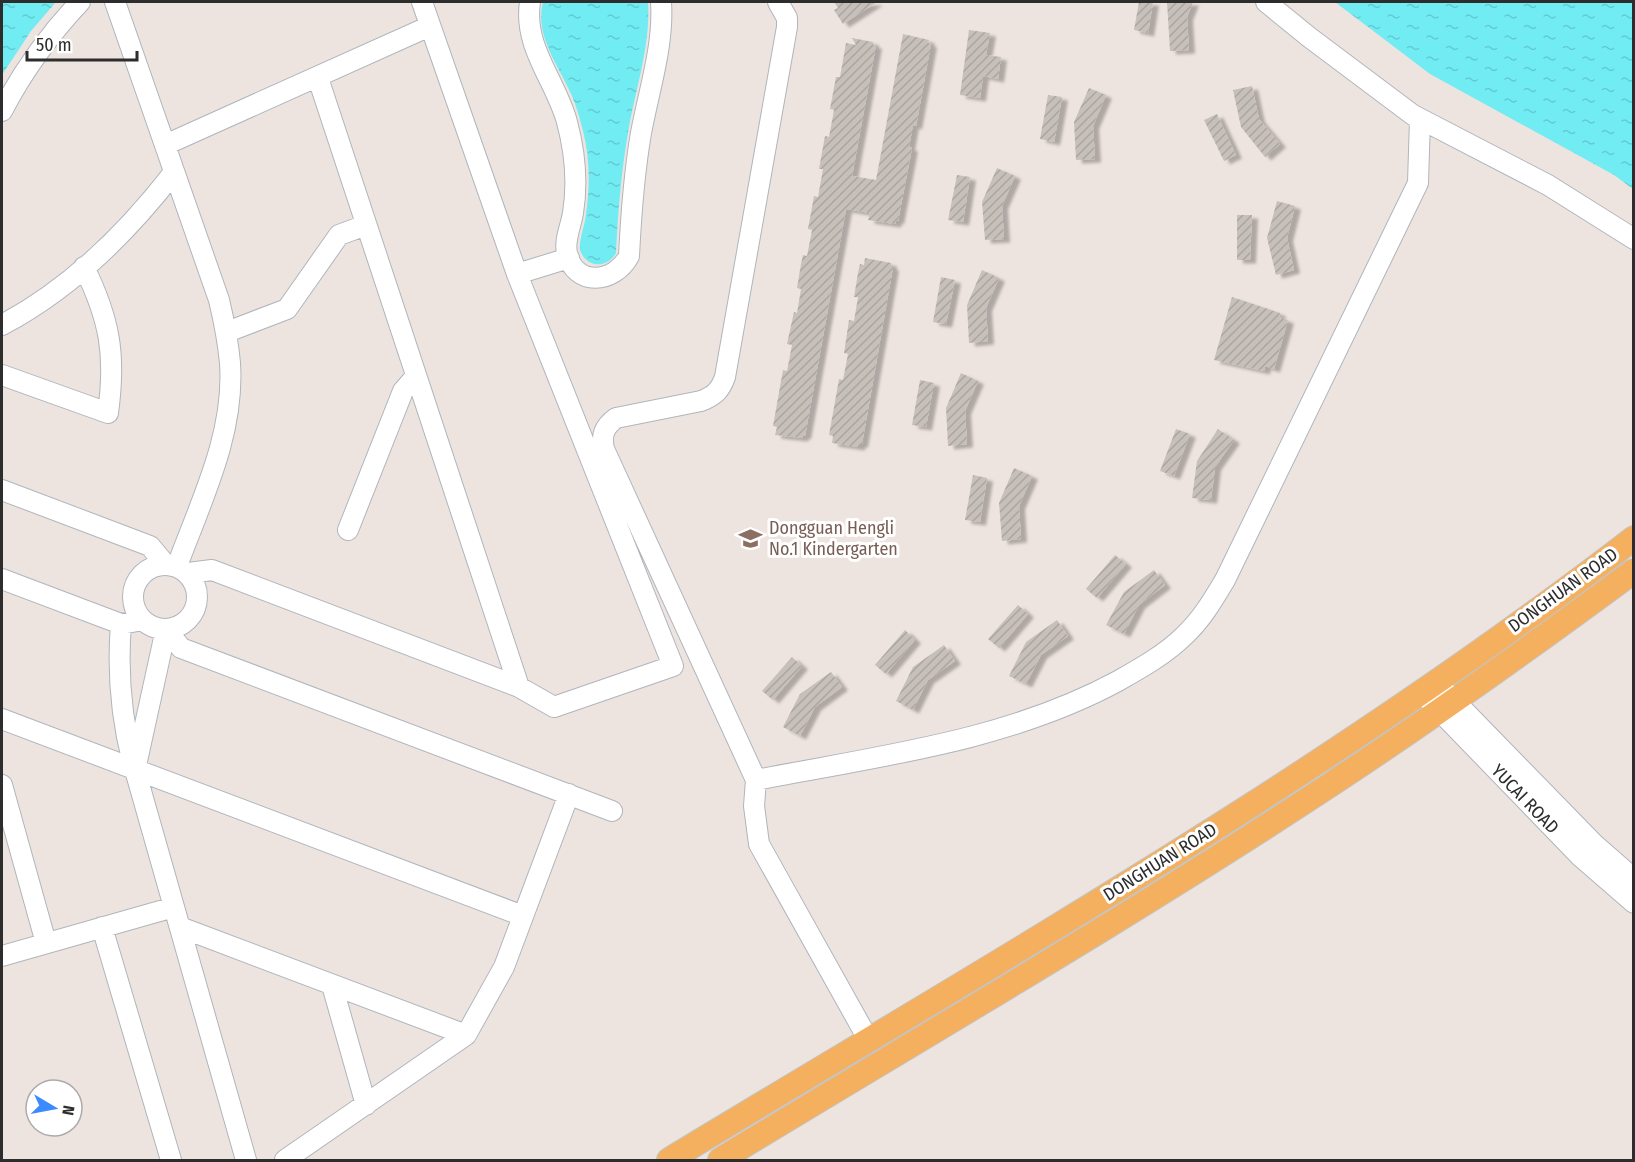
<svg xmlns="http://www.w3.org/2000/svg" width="1635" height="1162" font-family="'Fira Sans Condensed',sans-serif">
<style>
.water{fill:url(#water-ripples)}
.building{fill:url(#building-hatch);filter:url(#shadow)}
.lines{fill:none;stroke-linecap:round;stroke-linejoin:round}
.minor-casing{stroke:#afb5bd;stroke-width:22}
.major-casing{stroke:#c4c4c4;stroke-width:26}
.minor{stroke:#fff;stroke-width:20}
.major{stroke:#f4b05e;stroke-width:24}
.labels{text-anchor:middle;stroke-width:6;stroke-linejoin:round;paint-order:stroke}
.education-label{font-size:18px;fill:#785e54;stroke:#fff;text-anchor:start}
.street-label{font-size:18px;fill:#2d2d2d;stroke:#fff}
</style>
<defs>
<pattern id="water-ripples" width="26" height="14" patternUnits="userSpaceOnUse" patternTransform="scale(1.5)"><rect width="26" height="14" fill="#71ecf2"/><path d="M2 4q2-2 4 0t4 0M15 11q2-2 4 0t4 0" fill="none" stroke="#62cbd0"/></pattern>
<pattern id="building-hatch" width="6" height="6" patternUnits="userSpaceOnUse" patternTransform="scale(1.5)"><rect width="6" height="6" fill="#c7c0ba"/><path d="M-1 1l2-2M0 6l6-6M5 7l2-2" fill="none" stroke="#aba5a0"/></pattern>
<filter id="shadow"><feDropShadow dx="6" dy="3.5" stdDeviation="1.5" flood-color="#0004"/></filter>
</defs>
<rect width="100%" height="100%" fill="#eee4df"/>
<!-- water -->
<path class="water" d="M2,2H56L31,31L2,75Z
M543,2H648C651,45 635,90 628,133C621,173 618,213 616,253C607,269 586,268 580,250C579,238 585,226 586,214C590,187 590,158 583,131C580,119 577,108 572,96C560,67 534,36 543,2Z
M1335,2H1633V189L1614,175L1430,74Z"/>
<!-- building -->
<path class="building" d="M834,2H877L843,24L834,10L838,8Z
M1139,2H1153L1148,33L1134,30Z
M1167,2H1193L1187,17L1189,50L1170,51Z
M969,30L990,33L986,55L1001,57L998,79L983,76L980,98L960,95Z
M903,34L929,40L928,43L931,44L916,126L913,125L909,147L912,148L898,221L896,220L895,224L868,220L870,213L846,209L805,436L803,435L802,438L775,435L777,427L773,426L783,370L787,371L792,345L787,344L794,312L797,313L801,289L797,288L801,264L803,255L807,256L812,230L808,229L814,196L818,197L823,169H819L825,136L829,137L834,110L830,109L836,77H840L846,43L856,45L852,38L873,42V45H876L852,176L876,180Z
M1252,86L1259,119L1280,144L1265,157L1241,127L1233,90Z
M1089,88L1106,95L1093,126L1095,159L1076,160L1074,122Z
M1048,95L1062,97L1054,142L1040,139Z
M1217,114L1236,155L1224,161L1204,120Z
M997,168L1015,176L1002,206L1004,239L985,240L982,202Z
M957,175L970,177L963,222L948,220Z
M1277,201L1295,206L1287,238L1294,270L1276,275L1267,238Z
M1237,215H1252L1250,260H1237Z
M865,258L891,263V267H893L862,444H859V447L832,443L833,436L829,435L839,379L843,380L848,354L844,353L849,320L854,321L858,297H854L858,273L860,264L864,265Z
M982,270L999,278L986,308L988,341L969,343L967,305Z
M941,277L955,280L946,324L933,322Z
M1232,297L1280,313L1279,317L1288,320L1274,369L1265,366L1264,371L1214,360Z
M961,373L978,381L965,411L967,444L948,446L946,408Z
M920,380L934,383L926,427L912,425Z
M1176,429L1190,434L1174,476L1160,471Z
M1218,429L1234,440L1215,467L1211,500L1192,498L1197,461Z
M1014,468L1032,476L1019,506L1021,539L1002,541L999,503Z
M973,475L987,478L980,522L965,520Z
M1115,555L1126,564L1097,598L1086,589Z
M1154,570L1165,585L1139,605L1124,634L1106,625L1124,592Z
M1018,605L1028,614L999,648L988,639Z
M1057,620L1068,636L1041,655L1026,684L1009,676L1026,642Z
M905,630L915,640L886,674L875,665Z
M944,645L955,661L928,680L913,710L896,701L913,667Z
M792,657L802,666L773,700L762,691Z
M831,672L842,687L815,707L800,736L783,727L800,694Z"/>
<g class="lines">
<defs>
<path id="minor" d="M115,2L219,300C224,321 228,341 230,363C235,434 201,501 177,566
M530,2C523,47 556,81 567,122C575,152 578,182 573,213C571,226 564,240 567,253C575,287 614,284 629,256C631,215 634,174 641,133C649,90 664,45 661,2
M778,2L787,18V27L725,377C720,391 714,396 701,401L616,418C604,427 601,435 604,449L756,780L754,806L759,844L868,1039
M1266,2L1309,37L1413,115L1548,185L1634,239
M318,78L519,687
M2,111C23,71 49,35 80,2
M165,145L430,26
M517,274L569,258
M2,325C70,289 127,233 174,172
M227,332L287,309L339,235L366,225
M2,375L108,413C116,355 110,320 84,267
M2,490L150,546L165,564
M348,530L403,391L416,376
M133 597a32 32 0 1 1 64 0a32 32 0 1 1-64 0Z
M188,573L212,570L519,687L554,707L673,666L517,274L422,2
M2,579L121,624L143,620
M121,624C117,673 121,719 134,767
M166,629L135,770L246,1160
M166,629L181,648L612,811
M1436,682L1594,844L1634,879
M1429,700L1581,857L1634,903
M2,719L523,916
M756,780C879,756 1007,741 1118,681C1141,668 1166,654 1185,635C1202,619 1213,600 1225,580L1418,183L1420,119
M2,785L46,943
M102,927L171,1160
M180,927L466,1035
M2,956L174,907
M332,985L366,1105
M285,1160L466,1035L504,967L569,794"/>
<path id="major" d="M669,1160C996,962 1331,772 1634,538
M720,1160C924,1036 1131,916 1330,785C1433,717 1534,645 1634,571"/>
</defs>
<!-- minor casing -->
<use href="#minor" class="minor-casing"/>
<!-- major casing -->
<use href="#major" class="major-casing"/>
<!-- minor -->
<use href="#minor" class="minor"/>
<!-- major -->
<use href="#major" class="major"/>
</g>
<!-- icons -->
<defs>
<symbol id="school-bare" viewBox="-9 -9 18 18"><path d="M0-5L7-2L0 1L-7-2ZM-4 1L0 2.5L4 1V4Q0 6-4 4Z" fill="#8d6e63" stroke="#fff" stroke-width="2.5" paint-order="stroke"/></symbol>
</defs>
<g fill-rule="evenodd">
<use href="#school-bare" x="734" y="522" width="33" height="33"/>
</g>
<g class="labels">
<!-- education labels -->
<g class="education-label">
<text x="769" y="534">Dongguan Hengli<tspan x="769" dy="21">No.1 Kindergarten</tspan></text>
</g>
<!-- street labels -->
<g class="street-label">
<text transform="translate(1563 590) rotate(-36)" y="6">DONGHUAN ROAD</text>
<text transform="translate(1525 799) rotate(46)" y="6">YUCAI ROAD</text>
<text transform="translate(1160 862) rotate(-32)" y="6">DONGHUAN ROAD</text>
</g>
</g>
<!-- border -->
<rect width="1635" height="1162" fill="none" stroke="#2d2d2d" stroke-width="6"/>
<!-- north arrow -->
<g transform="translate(54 1108) rotate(100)"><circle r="28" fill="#ffffff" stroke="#ababab" stroke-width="1.5"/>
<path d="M0-4.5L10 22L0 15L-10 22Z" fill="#3c8bfe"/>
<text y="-9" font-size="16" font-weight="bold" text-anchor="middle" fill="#2d2d2d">N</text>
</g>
<!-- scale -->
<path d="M27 51v9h110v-9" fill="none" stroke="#2d2d2d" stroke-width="3"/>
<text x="36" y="51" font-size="18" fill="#2d2d2d" stroke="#ffffff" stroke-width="4.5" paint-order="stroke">50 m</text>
</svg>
